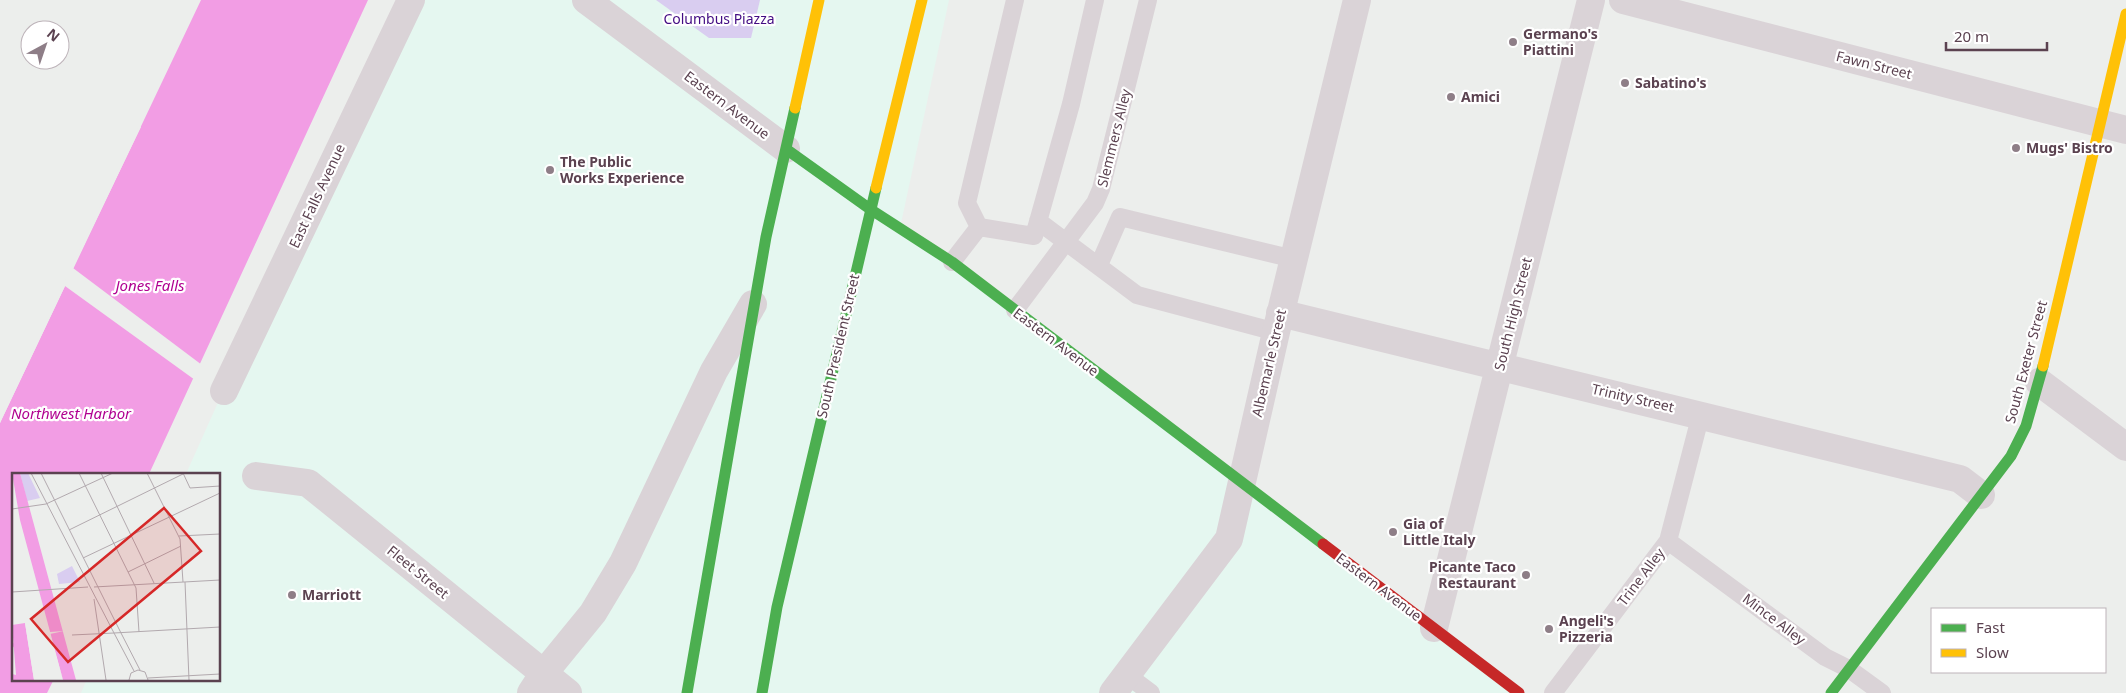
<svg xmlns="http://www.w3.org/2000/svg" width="2126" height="693" font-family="'Noto Sans',sans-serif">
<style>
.commercial{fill:#e5f7f0}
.green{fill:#d9cdf0}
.water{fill:#f29de4}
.pier{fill:#eceeec}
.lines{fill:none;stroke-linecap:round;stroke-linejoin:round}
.lane{stroke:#dad3d7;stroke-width:18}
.street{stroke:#dad3d7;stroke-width:28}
.fast{stroke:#4caf50;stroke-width:11}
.slow{stroke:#ffc107;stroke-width:11}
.jam{stroke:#c62828;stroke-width:11}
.poi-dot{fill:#8e7e87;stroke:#fff;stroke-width:2}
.labels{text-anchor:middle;stroke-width:4.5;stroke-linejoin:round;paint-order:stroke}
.park-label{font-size:14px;fill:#430c83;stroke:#fff}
.poi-label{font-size:14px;font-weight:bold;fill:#5b4250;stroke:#fff;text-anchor:start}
.street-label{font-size:14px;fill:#5b4250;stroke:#fff}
.water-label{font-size:15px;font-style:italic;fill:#b00090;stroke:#fff}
.inset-river{fill:none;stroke:#f29de4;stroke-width:2.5}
.inset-road{fill:none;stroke:#b2a9ae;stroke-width:1}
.view{fill:#d62828;fill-opacity:0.15;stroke:#d62828;stroke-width:2.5}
.inset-edge{fill:none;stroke:#5b4250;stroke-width:2.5}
</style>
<rect width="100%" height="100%" fill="#eceeec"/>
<!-- commercial -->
<path class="commercial" d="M398,0H949L900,228L1519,693H81L87,679H219V474H186Z"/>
<!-- green -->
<path class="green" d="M656,0H760L751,38H709Z"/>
<!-- water -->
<path class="water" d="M201,0H368L149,474H14V679H54L47,693H0V423Z"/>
<!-- pier -->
<path class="pier" d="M139,125L141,127L73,268L202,365L195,380L65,286L0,423V417Z"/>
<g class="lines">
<!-- lane -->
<path class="lane" d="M1038,221L1137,295L1276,332
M979,227L967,203L1015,0
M952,262L979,227L1034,236L1071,104L1095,0
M1099,265L1120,217L1294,259
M1015,310L1095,203L1101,189L1148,0
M1668,541L1825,657L1849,669L1882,693
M1127,675L1151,693
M1553,693L1668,541L1701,414"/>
<!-- street -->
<path class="street" d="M586,0L786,149
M1623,0L2126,130
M1280,313L1960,479L1981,495
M2039,382L2126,447
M224,391L411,0
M256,476L308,483L568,693
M1434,628L1591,0
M531,693L544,673L593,613L623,563L714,371L753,304
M1113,693L1229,539L1276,332L1357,0"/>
<!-- fast -->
<path class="fast" d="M786,149L870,209L952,262L1323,544
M687,693L766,237L795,108
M762,693L777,607L876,188
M1831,693L2011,456L2026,426L2043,366"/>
<!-- slow -->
<path class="slow" d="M795,108L819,0
M876,188L922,0
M2043,366L2126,14"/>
<!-- jam -->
<path class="jam" d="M1323,544L1519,693"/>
</g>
<!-- markers -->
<g class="poi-dot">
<circle cx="1513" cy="42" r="5"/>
<circle cx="1625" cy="83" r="5"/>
<circle cx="1451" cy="97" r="5"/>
<circle cx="2016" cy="148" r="5"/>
<circle cx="550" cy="170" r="5"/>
<circle cx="1393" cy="532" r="5"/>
<circle cx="1526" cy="575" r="5"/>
<circle cx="292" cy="595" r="5"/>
<circle cx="1549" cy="629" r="5"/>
</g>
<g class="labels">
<!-- park labels -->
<g class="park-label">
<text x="719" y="24">Columbus Piazza</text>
</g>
<!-- poi labels -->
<g class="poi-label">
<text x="1523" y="39">Germano's<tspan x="1523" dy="16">Piattini</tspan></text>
<text x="1635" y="88">Sabatino's</text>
<text x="1461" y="102">Amici</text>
<text x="2026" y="153">Mugs' Bistro</text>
<text x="560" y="167">The Public<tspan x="560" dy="16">Works Experience</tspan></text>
<text x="1403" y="529">Gia of<tspan x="1403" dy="16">Little Italy</tspan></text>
<text x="1516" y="572" text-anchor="end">Picante Taco<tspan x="1516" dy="16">Restaurant</tspan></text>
<text x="302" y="600">Marriott</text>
<text x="1559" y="626">Angeli's<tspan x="1559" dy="16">Pizzeria</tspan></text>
</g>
<!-- street labels -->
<g class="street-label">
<text transform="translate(1874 65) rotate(14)" y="5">Fawn Street</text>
<text transform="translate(727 105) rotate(37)" y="5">Eastern Avenue</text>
<text transform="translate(1114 138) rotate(-76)" y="5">Slemmers Alley</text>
<text transform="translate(317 196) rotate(-65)" y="5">East Falls Avenue</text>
<text transform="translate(1513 314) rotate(-76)" y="5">South High Street</text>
<text transform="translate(1056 342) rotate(37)" y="5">Eastern Avenue</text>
<text transform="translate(838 346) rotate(-77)" y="5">South President Street</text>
<text transform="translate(2026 362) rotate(-75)" y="5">South Exeter Street</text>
<text transform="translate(1269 363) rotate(-77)" y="5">Albemarle Street</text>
<text transform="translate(1633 398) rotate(13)" y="5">Trinity Street</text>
<text transform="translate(418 572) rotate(39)" y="5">Fleet Street</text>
<text transform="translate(1641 577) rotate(-53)" y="5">Trine Alley</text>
<text transform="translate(1379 587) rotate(37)" y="5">Eastern Avenue</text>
<text transform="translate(1774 619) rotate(37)" y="5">Mince Alley</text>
</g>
<!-- water labels -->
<g class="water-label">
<text x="150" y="291">Jones Falls</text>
<text x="71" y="419">Northwest Harbor</text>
</g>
</g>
<!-- overview -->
<g transform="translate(12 473)">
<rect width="208" height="208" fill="#eceeec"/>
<path d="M8,0H16L28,25L15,28ZM60,93L68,109L47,111L45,101Z" fill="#d9cdf0"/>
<path d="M0,0H8L64,207H51L8,47ZM13,150L22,207H0V201L4,202L0,152Z" fill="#f29de4"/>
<path d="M32,147L38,159L52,158L38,161L51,207ZM13,150H16L25,207H22Z" fill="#eceeec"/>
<path class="inset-river" d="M0,170L4,175L7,207"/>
<path class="inset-road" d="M19,0L102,160L208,154M29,0L109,160M67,0L124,115L127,159M89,0L142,110M135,0L168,66L171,109M171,0L178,15L208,13M0,36L34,31L101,0M57,57L171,1M167,63L208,61M71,85L208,20M116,99L169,73M173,109L177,207M82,114L208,107M0,119L76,114M82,126L94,207M109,160L128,197M60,162L102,160L122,198M136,205L208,201M117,207L119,200L126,197L133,199L136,207"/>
<path class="view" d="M152,35L189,78L56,189L19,146Z"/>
<rect width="208" height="208" class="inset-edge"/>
</g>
<!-- legend -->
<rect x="1931" y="608" width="175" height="65" fill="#ffffff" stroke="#bdb3b9"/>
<rect x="1941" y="624" width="25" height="8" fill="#4caf50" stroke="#bdb3b9"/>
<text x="1976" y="633" font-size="15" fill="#5b4250">Fast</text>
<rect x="1941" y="649" width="25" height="8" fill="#ffc107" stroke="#bdb3b9"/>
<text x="1976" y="658" font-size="15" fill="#5b4250">Slow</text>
<!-- north arrow -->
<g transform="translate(45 45) rotate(40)"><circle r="24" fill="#ffffff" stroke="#bdb3b9"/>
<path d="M0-4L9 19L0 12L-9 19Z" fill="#8e7e87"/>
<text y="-8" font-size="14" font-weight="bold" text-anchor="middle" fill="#5b4250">N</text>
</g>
<!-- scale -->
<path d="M1946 42v8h101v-8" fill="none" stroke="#5b4250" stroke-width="2.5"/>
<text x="1954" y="42" font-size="15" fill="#5b4250" stroke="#ffffff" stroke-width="4" paint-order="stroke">20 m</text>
</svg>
